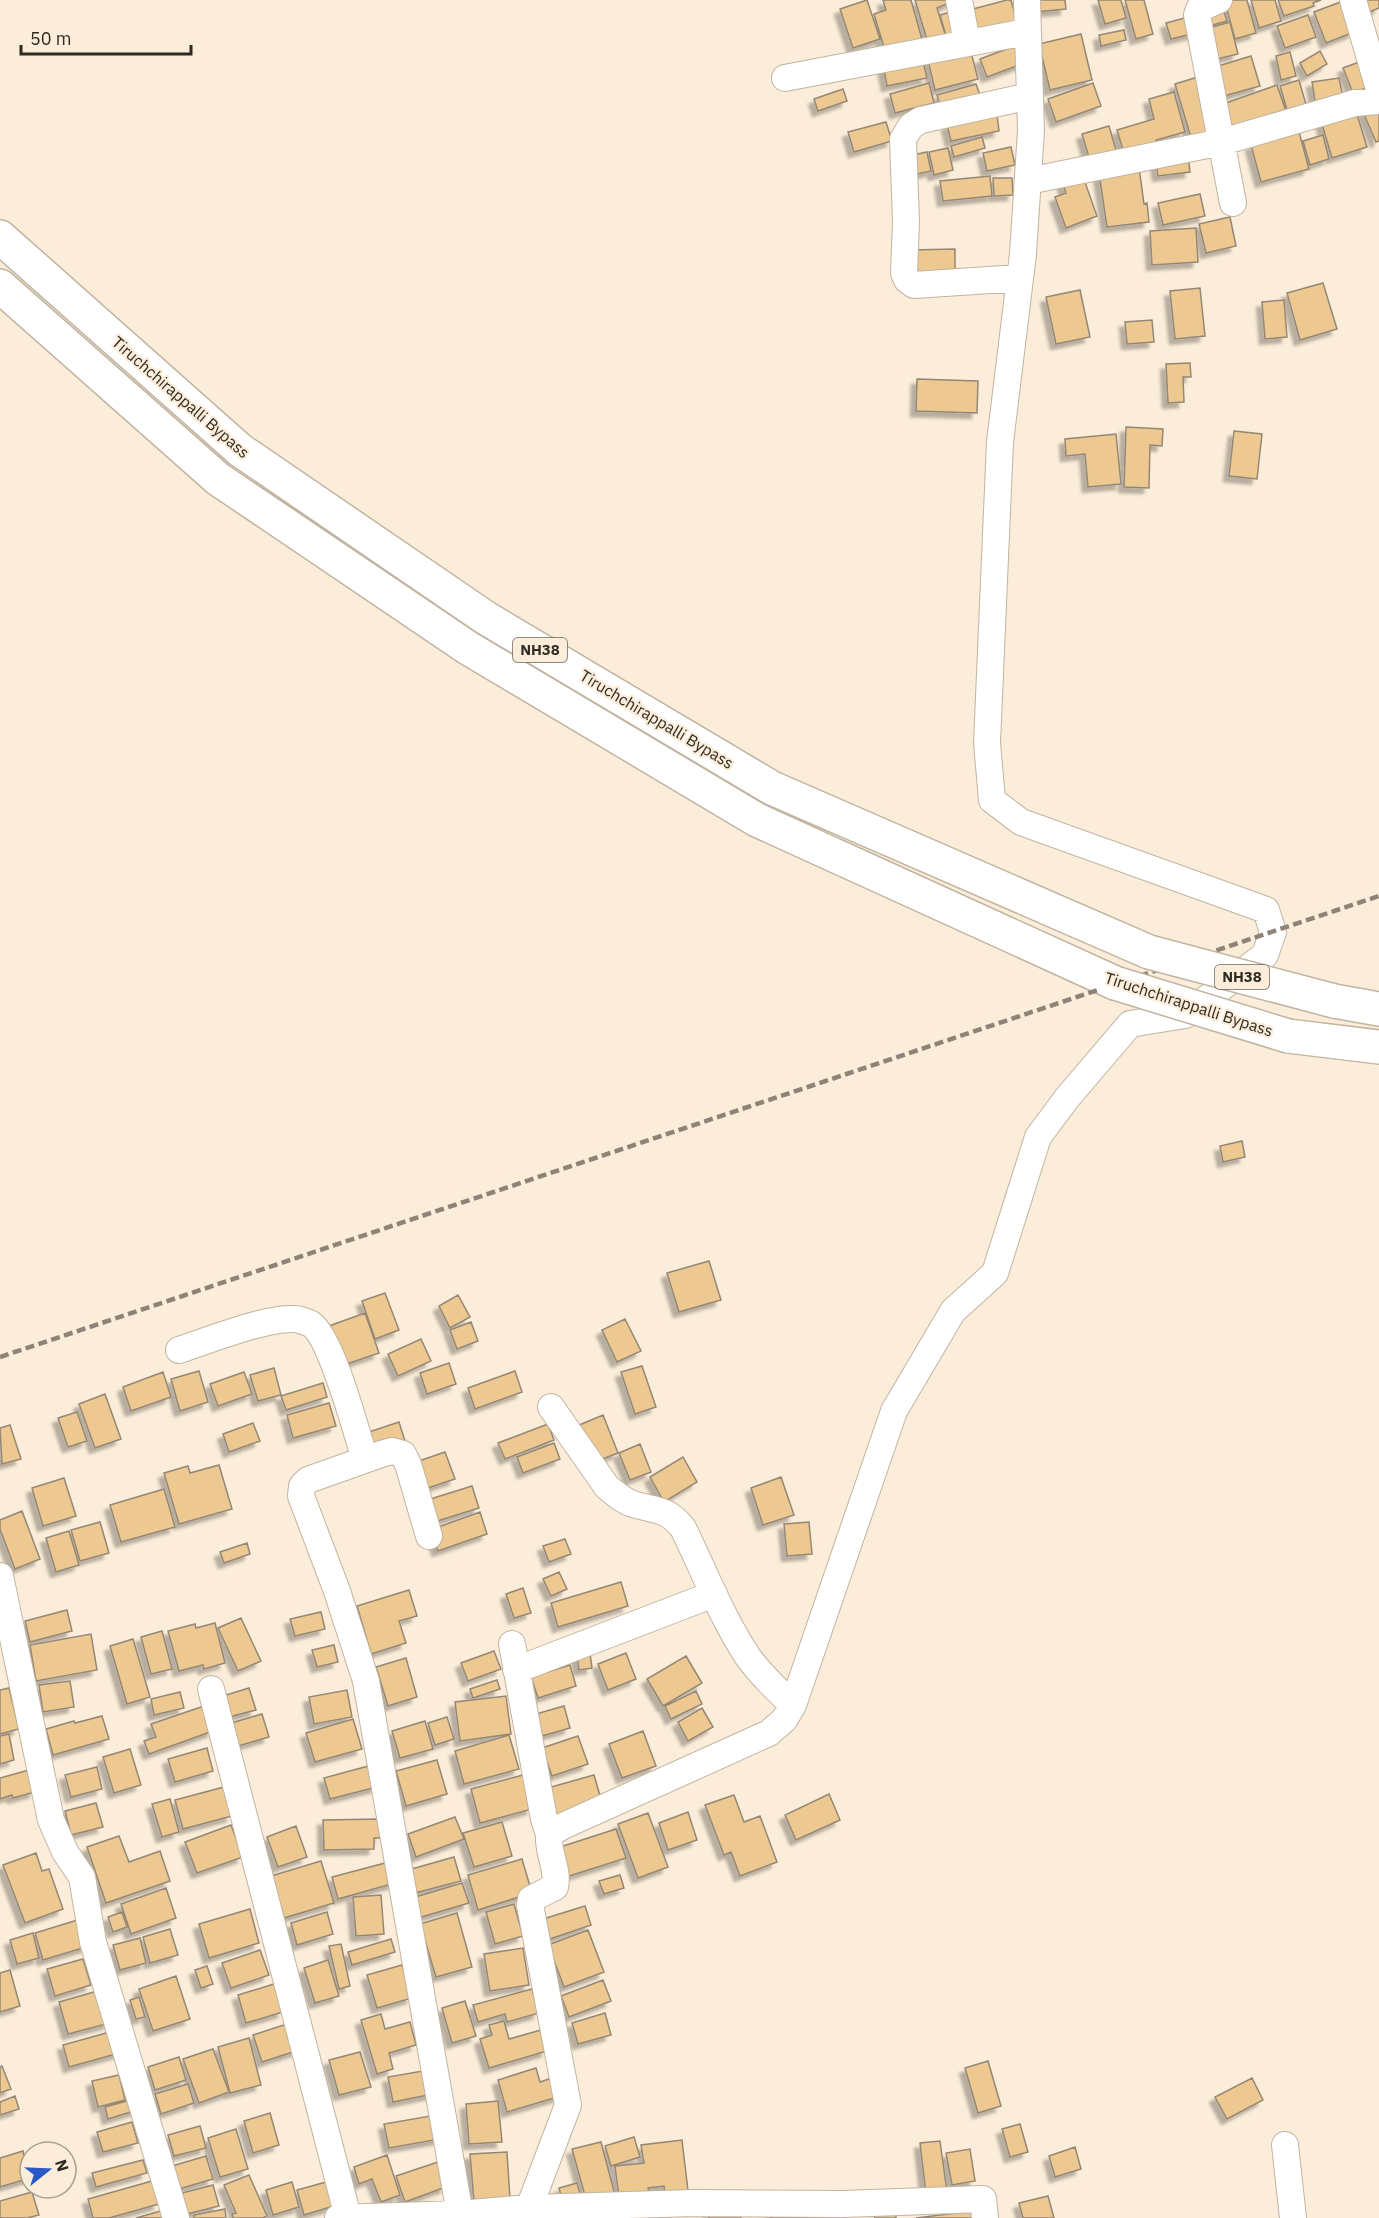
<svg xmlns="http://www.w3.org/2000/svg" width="1379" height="2218" font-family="'IBM Plex Sans',sans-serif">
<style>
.building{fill:#edc890;stroke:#948775;stroke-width:1.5;filter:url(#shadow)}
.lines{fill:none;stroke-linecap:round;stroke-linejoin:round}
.minor-casing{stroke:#c1b4a0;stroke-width:28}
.trunk-casing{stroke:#c1b4a0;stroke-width:36}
.minor{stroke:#fff;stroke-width:26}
.trunk{stroke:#fff;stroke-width:33}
.rail{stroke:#8d8376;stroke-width:4.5;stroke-dasharray:9 4.5;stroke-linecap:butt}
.trunk-bridge-casing{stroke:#c1b4a0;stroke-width:36;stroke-linecap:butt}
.trunk-bridge{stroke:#fff;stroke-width:33}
.labels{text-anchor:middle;stroke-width:4.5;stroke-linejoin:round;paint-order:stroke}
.shield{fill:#fbedd9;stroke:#6c6459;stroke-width:1.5}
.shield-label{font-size:15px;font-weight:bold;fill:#2f2a22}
.street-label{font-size:16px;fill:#2f2a22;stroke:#fbedd9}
</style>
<defs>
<filter id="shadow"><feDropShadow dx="-5.5" dy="5.5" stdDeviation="1.5" flood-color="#0004"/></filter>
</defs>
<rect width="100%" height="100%" fill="#fbedd9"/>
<!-- building -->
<path class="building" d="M867,0L880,39L853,48L840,9Z
M883,0H911L923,43L886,54L874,14L886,10Z
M915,0H957L937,8L946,37L928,43Z
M1007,0H1011L1019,29L976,40L969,10Z
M1034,0H1065L1066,9L1035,12Z
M1098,0H1121L1126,18L1105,24Z
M1125,0H1144L1153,34L1136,39Z
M1233,0H1247L1256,33L1235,39L1225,2Z
M1251,0H1275L1281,21L1259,28Z
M1278,0H1321L1313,3L1314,6L1284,16Z
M1359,0H1379V8L1365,14Z
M1343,1L1354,32L1326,43L1314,12Z
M1222,5L1227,21L1209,26L1204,10Z
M957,10L963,31L946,36L940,15Z
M1308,15L1316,37L1285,48L1277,26Z
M1192,16L1196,33L1171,39L1166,23Z
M1230,22L1238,54L1217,59L1209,28Z
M1124,30L1126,40L1101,46L1099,35Z
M1081,34L1092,80L1050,90L1039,44Z
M1015,46L1022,64L987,77L980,59Z
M1320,51L1327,64L1307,76L1300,63Z
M971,52L978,79L935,90L927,56Z
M1290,52L1296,76L1281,80L1276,56Z
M1251,56L1260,86L1224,96L1215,67Z
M922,57L927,78L887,86L883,65Z
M1362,61L1371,86L1353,93L1343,68Z
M1201,76L1219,133L1192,141L1175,84Z
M1339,78L1343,97L1315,101L1312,82Z
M1299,80L1309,115L1290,120L1280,86Z
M929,83L934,103L895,113L890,94Z
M1093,83L1101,106L1056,122L1048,99Z
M976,84L981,98L941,109L937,95Z
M1277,85L1287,114L1233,133L1223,104Z
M843,89L847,101L818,111L814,99Z
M1174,92L1185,132L1156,140L1159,151L1126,160L1117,130L1154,119L1149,99Z
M1379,105V141L1376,142L1363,112Z
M996,106L999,131L951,141L947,125Z
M1356,111L1367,147L1332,158L1321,121Z
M886,122L892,141L854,152L848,132Z
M1109,126L1118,157L1091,164L1082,134Z
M1299,132L1309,169L1261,182L1251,145Z
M1323,135L1329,159L1310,165L1303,141Z
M982,137L985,148L954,157L951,146Z
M1011,147L1015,165L987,171L983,153Z
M948,148L953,170L934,175L929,152Z
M927,152L931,171L912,175L908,156Z
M1188,156L1190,172L1158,176L1156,160Z
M1139,167L1144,204L1147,203L1149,222L1107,227L1099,173Z
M1081,171L1097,216L1066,228L1055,197L1066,193L1061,179Z
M990,176L992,196L943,201L940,181Z
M993,178H1012L1013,195L994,196Z
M1200,194L1205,216L1163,225L1158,203Z
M1230,217L1236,246L1206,253L1199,224Z
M1196,228L1198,262L1152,265L1150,231Z
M955,249V274L912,275L911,250Z
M1323,283L1337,329L1300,340L1287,293Z
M1200,288L1205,336L1175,339L1170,291Z
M1080,290L1090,337L1056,344L1046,297Z
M1284,300L1287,337L1265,339L1262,302Z
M1152,320L1154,342L1127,344L1125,322Z
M1190,363L1191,377H1183L1184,402L1168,403L1166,364Z
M917,379L978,381L977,413L916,411Z
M1126,427L1163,429L1162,446L1150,445L1149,488L1124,487Z
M1234,431L1262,434L1257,479L1229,476Z
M1116,434L1121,484L1088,487L1085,454L1066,456L1065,439Z
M1242,1141L1245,1157L1223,1162L1220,1146Z
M709,1261L721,1300L679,1312L667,1273Z
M385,1293L399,1330L375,1339L362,1301Z
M458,1295L470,1317L450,1328L439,1306Z
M365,1313L379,1353L338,1367L326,1327Z
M625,1319L641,1351L617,1362L602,1330Z
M471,1322L478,1341L457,1349L450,1330Z
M421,1339L431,1361L398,1376L388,1354Z
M449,1363L456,1384L427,1394L420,1373Z
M642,1366L656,1407L635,1414L621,1372Z
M274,1368L281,1395L258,1401L250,1375Z
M199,1371L208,1402L180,1411L171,1379Z
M515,1371L522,1392L475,1409L468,1388Z
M163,1372L171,1397L131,1411L123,1387Z
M244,1372L252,1394L218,1406L210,1384Z
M323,1383L327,1397L286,1410L281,1396Z
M105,1394L121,1439L95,1448L79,1404Z
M329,1403L336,1426L293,1438L287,1415Z
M77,1412L87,1441L68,1447L58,1418Z
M603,1415L618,1453L592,1463L577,1426Z
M399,1422L405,1441L371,1451L366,1433Z
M253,1423L260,1441L229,1452L223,1434Z
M548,1424L554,1440L505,1459L498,1443Z
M10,1425L21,1459L2,1464L0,1428Z
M554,1443L560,1459L523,1473L517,1457Z
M640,1444L651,1472L630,1480L619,1453Z
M445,1452L455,1479L425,1489L416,1462Z
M683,1457L697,1482L664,1502L650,1477Z
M219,1465L232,1509L179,1524L164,1473L188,1466L190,1473Z
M781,1477L794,1515L763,1525L751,1488Z
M64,1478L76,1516L43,1526L32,1488Z
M472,1486L479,1508L431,1523L424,1501Z
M164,1489L175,1527L121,1542L110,1505Z
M22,1511L40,1559L15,1569L0,1529V1520Z
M480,1512L487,1534L438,1551L430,1530Z
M100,1522L109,1553L80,1561L71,1530Z
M809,1522L812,1554L787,1556L784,1524Z
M69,1531L79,1565L56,1572L46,1538Z
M565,1539L571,1554L549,1562L543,1546Z
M247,1543L250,1554L224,1563L220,1552Z
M559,1572L567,1589L551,1596L543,1579Z
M621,1582L628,1606L558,1627L551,1603Z
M523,1588L531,1613L514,1618L506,1594Z
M409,1590L417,1616L399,1621L406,1643L371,1654L357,1606Z
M67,1610L72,1631L30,1642L25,1621Z
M321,1612L325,1629L295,1636L290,1619Z
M241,1618L261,1661L238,1671L218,1628Z
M215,1623L225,1663L204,1669L203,1665L179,1671L168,1631L195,1624L196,1628Z
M162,1631L172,1669L151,1674L141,1637Z
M91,1634L97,1670L36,1681L30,1645Z
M133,1639L150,1697L127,1704L110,1646Z
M334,1645L338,1662L317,1667L312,1650Z
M494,1651L501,1669L468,1681L461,1663Z
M590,1653L592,1668L579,1670L577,1655Z
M626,1653L636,1679L608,1690L598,1664Z
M686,1656L702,1683L663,1706L647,1679Z
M406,1658L417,1697L388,1706L376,1667Z
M570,1665L576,1686L538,1698L531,1677Z
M497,1680L500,1689L473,1698L470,1689Z
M70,1681L74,1707L43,1712L39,1685Z
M9,1688L19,1729L0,1734V1690Z
M249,1688L256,1710L229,1717L223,1696Z
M347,1690L352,1717L314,1724L309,1697Z
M696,1691L702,1704L671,1719L665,1706Z
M180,1692L184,1708L154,1715L151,1699Z
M506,1696L511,1734L460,1741L455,1702Z
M204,1706L213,1731L149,1754L144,1741L156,1737L151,1724Z
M564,1706L570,1728L542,1736L536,1714Z
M702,1708L713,1727L688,1741L678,1722Z
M262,1714L269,1737L238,1746L231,1723Z
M102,1716L109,1739L53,1755L46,1729L74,1721L75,1723Z
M447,1717L454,1739L435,1745L428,1723Z
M353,1719L362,1749L315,1762L306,1733Z
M425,1721L433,1749L400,1758L392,1731Z
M643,1731L656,1766L622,1778L609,1744Z
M9,1734L14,1760L0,1764V1736Z
M509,1735L519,1769L464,1784L455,1751Z
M578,1736L588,1764L552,1776L542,1748Z
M207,1748L213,1771L175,1782L168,1759Z
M130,1749L141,1785L114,1793L103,1757Z
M437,1760L447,1794L406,1806L396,1771Z
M372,1765L377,1787L330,1799L324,1778Z
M97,1767L102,1789L71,1797L65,1775Z
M29,1770L35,1792L13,1798L12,1795L0,1799V1778Z
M523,1775L532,1809L480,1823L471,1789Z
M594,1775L603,1806L552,1820L544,1789Z
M224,1787L232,1816L183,1829L175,1800Z
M829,1794L840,1820L796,1840L785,1815Z
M734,1795L744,1822L760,1816L777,1862L740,1876L731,1852L724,1855L705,1805Z
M170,1799L179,1832L162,1837L152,1804Z
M96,1803L103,1827L71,1835L65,1811Z
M688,1812L697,1840L668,1850L659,1823Z
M648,1813L668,1867L638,1878L618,1824Z
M455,1817L464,1839L416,1857L408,1834Z
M380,1819V1838H374V1849L324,1850L323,1820Z
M502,1822L512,1856L474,1867L463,1833Z
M231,1825L243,1857L197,1873L185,1842Z
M296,1826L307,1857L278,1867L267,1837Z
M616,1829L626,1858L566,1877L557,1848Z
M119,1836L129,1862L160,1851L170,1881L106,1903L87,1847Z
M36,1853L42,1871L49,1869L63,1909L25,1923L3,1865Z
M454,1857L461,1881L415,1893L408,1870Z
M522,1859L532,1893L478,1910L468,1875Z
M321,1861L334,1903L284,1918L271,1876Z
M389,1862L395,1883L338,1899L332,1877Z
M620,1875L624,1888L604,1894L599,1881Z
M462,1883L469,1903L418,1918L412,1898Z
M166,1888L176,1918L131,1934L121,1904Z
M381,1895L384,1934L356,1936L353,1897Z
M514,1904L523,1936L495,1944L486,1912Z
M585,1906L591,1925L550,1939L543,1919Z
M250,1909L259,1943L209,1958L199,1924Z
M122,1912L127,1927L113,1932L108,1917Z
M327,1912L333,1934L297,1945L291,1923Z
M457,1913L472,1967L436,1977L420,1924Z
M81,1919L89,1946L43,1960L35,1933Z
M170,1929L178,1955L150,1963L143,1937Z
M588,1930L604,1972L564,1987L548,1945Z
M33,1933L39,1958L17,1964L10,1940Z
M140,1938L146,1963L120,1970L113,1945Z
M391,1939L395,1952L352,1965L348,1952Z
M341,1944L350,1986L339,1989L329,1946Z
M523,1948L529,1985L490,1991L484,1954Z
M260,1950L269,1975L231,1988L222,1963Z
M83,1959L91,1985L55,1996L47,1969Z
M328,1960L339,1996L315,2003L304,1968Z
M402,1965L412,1998L377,2008L367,1975Z
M207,1966L213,1984L201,1988L195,1970Z
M10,1970L20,2006L0,2012V1973Z
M176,1976L190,2019L153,2031L139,1989Z
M603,1980L611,2001L569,2017L561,1996Z
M274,1984L283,2012L246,2023L238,1995Z
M532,1989L539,2013L507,2022L505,2014L478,2022L473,2005Z
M101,1990L110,2023L68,2034L59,2002Z
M139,1997L145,2017L136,2019L130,2000Z
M465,2001L476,2036L452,2043L442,2008Z
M605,2013L611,2035L578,2044L572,2023Z
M381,2014L385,2029L410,2022L416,2045L389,2053L393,2069L377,2074L361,2020Z
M504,2021L509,2039L541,2030L547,2051L489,2068L480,2039L492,2035L489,2025Z
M290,2023L299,2050L262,2062L253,2035Z
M117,2030L123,2052L69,2067L63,2045Z
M249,2038L261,2085L230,2093L218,2047Z
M213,2049L229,2092L199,2103L183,2059Z
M360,2052L371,2087L339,2095L329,2060Z
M179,2057L186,2080L155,2090L148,2067Z
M988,2061L1001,2106L978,2113L965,2068Z
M2,2066L11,2089L0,2093V2067Z
M536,2068L540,2082L558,2076L564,2095L507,2112L498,2080Z
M428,2070L433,2094L393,2102L388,2077Z
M119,2075L125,2100L98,2107L92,2081Z
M1252,2078L1263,2100L1227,2119L1215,2097Z
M188,2084L194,2103L161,2114L155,2094Z
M15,2096L19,2109L0,2115V2102Z
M134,2099L137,2110L108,2119L105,2107Z
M498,2101L502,2142L469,2144L466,2104Z
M270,2113L279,2145L253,2153L244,2121Z
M436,2115L440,2139L389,2148L384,2124Z
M132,2122L138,2143L103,2152L97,2132Z
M1020,2124L1028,2152L1010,2157L1002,2129Z
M200,2126L206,2148L174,2156L168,2135Z
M236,2129L248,2169L220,2177L208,2138Z
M634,2137L640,2157L611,2166L605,2146Z
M682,2140L689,2199L666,2202L664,2186L648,2188L649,2194L619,2198L615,2166L644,2163L641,2145Z
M940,2141L947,2192L926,2194L920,2143Z
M601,2142L615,2195L587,2203L572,2149Z
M1075,2147L1081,2169L1055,2177L1049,2156Z
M970,2149L975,2181L952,2185L946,2153Z
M23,2151L30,2178L0,2187V2158Z
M507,2152L510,2199L474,2201L470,2154Z
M387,2155L400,2195L381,2202L372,2179L359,2184L354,2167Z
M206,2156L213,2179L179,2189L172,2166Z
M143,2160L147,2173L96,2187L92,2173Z
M438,2162L446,2187L405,2202L396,2176Z
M249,2175L267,2216L263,2218H233L232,2214L236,2213L224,2185Z
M152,2181L159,2204L109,2218H93L88,2199Z
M330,2181L337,2205L304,2215L297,2190Z
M292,2182L299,2207L273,2215L266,2190Z
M577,2183L582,2201L564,2206L559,2188Z
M213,2185L219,2206L187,2214L182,2193Z
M32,2192L39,2215L27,2218H0V2201Z
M1048,2196L1054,2218H1023L1019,2203Z
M739,2207L741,2218H709L708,2212Z
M225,2209L226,2218H194V2215Z
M164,2210L166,2218H136Z
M823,2210V2218H771V2211Z
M895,2211L896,2218H875L874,2216Z
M972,2211L973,2218H916Z"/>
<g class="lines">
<defs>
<path id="minor" d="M959,0L967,43
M1219,0L1199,9L1197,15L1233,203
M1353,0L1379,89
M785,78L1026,32
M1028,181L1222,142L1355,103L1379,101
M1020,278L914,285L907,280L904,273L906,221L903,139L911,126L921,120L1030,96
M179,1350C207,1341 267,1317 294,1319C298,1319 307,1322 311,1324C332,1338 356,1432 365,1459
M551,1407L607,1487C616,1494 624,1502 636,1505C659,1511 667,1509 683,1528C704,1571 722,1618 748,1657C761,1675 777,1690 793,1705
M429,1536L408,1464L403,1454L392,1451L381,1454L308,1480L302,1486L301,1496L337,1591L366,1681L460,2214
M0,1576L51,1820L65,1852L82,1877L93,1942L176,2218
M512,1644L544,1819L549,1834
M516,1670L714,1594
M211,1689L348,2217
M1285,2145L1293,2218
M529,2208L568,2105L530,1905L531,1899L555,1887C559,1870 547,1852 549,1834L563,1826L769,1733L784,1720L793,1705L894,1411L953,1311L995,1273L1038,1137L1067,1098L1130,1024L1185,1015L1265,955L1273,932L1266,910L1021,822L992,800L987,743L1000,442L1023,254L1031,130L1027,0
M338,2218L460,2214L529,2208L694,2203L843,2204L983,2199L985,2218"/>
<path id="trunk" d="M0,237L240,450L486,618L772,788L1149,952
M0,286L218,479L468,648L757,820L1115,983
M1334,1001L1379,1009
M1288,1036L1379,1047"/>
</defs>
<!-- minor casing -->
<use href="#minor" class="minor-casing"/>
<!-- trunk casing -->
<use href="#trunk" class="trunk-casing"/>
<!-- minor -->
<use href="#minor" class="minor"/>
<!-- trunk -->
<use href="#trunk" class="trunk"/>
<!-- rail -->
<path class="rail" d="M0,1357L1379,896"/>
<defs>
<path id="trunk-bridge" d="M1149,952L1334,1001
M1115,983L1288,1036"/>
</defs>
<!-- trunk-bridge casing -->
<use href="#trunk-bridge" class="trunk-bridge-casing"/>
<!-- trunk-bridge -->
<use href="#trunk-bridge" class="trunk-bridge"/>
</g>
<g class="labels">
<!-- shield labels -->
<g class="shield">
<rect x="513" y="638" width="54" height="24" rx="4.5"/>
<rect x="1215" y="965" width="54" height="24" rx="4.5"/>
</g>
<g class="shield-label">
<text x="540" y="655">NH38</text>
<text x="1242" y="982">NH38</text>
</g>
<!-- street labels -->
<g class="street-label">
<text transform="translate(181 397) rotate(41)" y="6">Tiruchchirappalli Bypass</text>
<text transform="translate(657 719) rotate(31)" y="6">Tiruchchirappalli Bypass</text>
<text transform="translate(1189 1004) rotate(18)" y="6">Tiruchchirappalli Bypass</text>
</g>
</g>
<!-- north arrow -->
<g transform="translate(48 2170) rotate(72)"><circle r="28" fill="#fbedd9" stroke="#a99f90" stroke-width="1.5"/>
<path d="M0-4.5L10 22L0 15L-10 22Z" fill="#2c59c8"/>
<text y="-9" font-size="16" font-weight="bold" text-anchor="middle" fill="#2f2a22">N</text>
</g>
<!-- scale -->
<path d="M21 45v9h170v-9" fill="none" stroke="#2f2a22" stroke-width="3"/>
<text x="30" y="45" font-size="18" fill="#2f2a22" stroke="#fbedd9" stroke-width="4.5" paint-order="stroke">50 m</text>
</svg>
